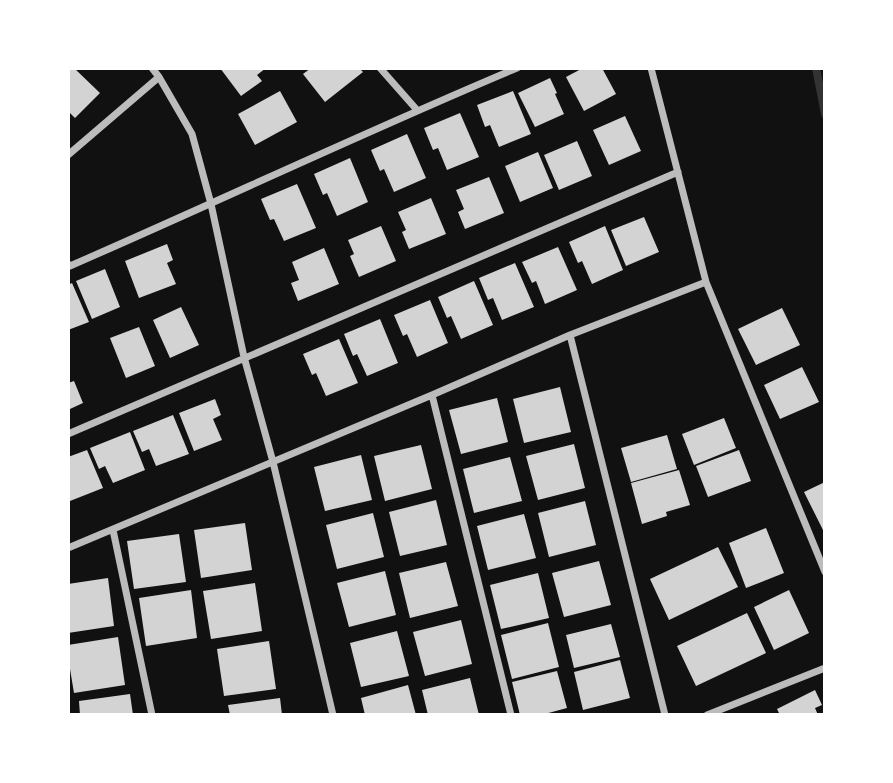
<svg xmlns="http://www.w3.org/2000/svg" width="893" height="783" font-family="Manrope,sans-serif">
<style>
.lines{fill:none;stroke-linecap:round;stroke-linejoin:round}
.stream{stroke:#333;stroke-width:8}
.building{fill:#d3d3d3}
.minor{stroke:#bcbcbc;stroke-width:7}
</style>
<rect width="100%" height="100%" fill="#111"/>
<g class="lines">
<!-- stream -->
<path class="stream" d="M816,68L825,114"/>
</g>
<!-- building -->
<path class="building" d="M68,68H74L100,93L75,118L68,111Z
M220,68H266L257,75L262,81L241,96Z
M311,68H359L363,72L325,102L303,74Z
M583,68H602L616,94L584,111L566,77Z
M550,78L557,93L555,94L564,114L535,127L518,93Z
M280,91L297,122L255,145L238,114Z
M513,91L531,134L499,147L490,125L485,127L477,105Z
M460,113L479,157L447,170L438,148L433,150L424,128Z
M625,116L641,151L609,165L593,130Z
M407,134L426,178L394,192L384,169L380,171L371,150Z
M577,141L592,176L559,190L544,155Z
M538,152L553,188L520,202L505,166Z
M350,158L368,202L337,216L327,193L323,195L314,174Z
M489,177L504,213L465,229L458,212L464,209L456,190Z
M297,184L316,228L284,241L274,219L270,220L261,199Z
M431,198L446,234L409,249L402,232L406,230L398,212Z
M644,217L659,252L626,266L611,230Z
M381,226L396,261L359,277L350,256L354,254L348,240Z
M605,226L623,270L592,284L582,261L578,263L569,242Z
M167,244L173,260L167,263L176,284L139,298L125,261Z
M558,247L577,290L545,304L536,281L532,283L522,262Z
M324,248L339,284L298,301L291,283L299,280L292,262Z
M515,263L534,307L502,320L493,298L488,300L479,278Z
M105,269L120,307L92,319L76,281Z
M474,281L493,325L461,339L451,316L447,318L438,297Z
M72,283L89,322L68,330V285Z
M430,300L448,343L417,357L407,334L403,336L394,315Z
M181,307L199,345L170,358L153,320Z
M782,308L800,345L756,365L738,329Z
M380,319L398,363L367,376L357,354L353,356L344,334Z
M139,327L155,366L126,378L110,338Z
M339,339L358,383L326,396L316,373L312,375L303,354Z
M802,367L819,402L780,419L764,385Z
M74,381L83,403L70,409L68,404V383Z
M560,387L571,432L524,443L513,399Z
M497,398L508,442L461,454L449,410Z
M215,399L221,415L213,419L222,440L194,451L179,413Z
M173,415L189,454L156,466L149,449L142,452L133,431Z
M724,418L736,448L694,465L682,434Z
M130,432L145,470L113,483L105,466L99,469L90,448Z
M667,435L677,469L631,482L621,448Z
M574,444L585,488L538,500L526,456Z
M421,445L432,489L385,501L374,456Z
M87,450L103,488L70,501L68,496V457Z
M739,450L751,481L708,497L696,466Z
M361,455L372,500L325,511L314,467Z
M510,457L522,501L474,513L463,469Z
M679,470L690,505L666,512L667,516L642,524L631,483Z
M825,482V534L804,492Z
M436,500L447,545L400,556L389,512Z
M585,501L596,545L549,557L538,513Z
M373,513L384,557L337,569L326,525Z
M524,514L536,558L488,570L477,526Z
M245,523L252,570L201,578L194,530Z
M766,528L784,573L746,588L729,543Z
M179,534L186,582L134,589L127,541Z
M718,547L738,587L669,620L650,579Z
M599,561L611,605L564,617L552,573Z
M446,562L458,606L410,618L399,573Z
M385,571L396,615L349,627L337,583Z
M538,573L549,618L501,629L490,585Z
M108,578L114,626L68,633V584Z
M255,583L262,631L211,639L203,591Z
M191,590L197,638L146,646L139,598Z
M789,590L809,633L774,650L754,607Z
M747,613L766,653L696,686L677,646Z
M461,620L472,664L425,676L413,632Z
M548,623L559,667L512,679L501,635Z
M611,624L620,657L574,668L566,635Z
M397,631L409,676L361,687L350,643Z
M118,637L125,685L74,693L68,657V645Z
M269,641L276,689L224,696L217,649Z
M620,660L630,698L583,710L574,672Z
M557,671L567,708L541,715H520L512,682Z
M470,678L479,715H428L422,690Z
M408,685L416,715H365L361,698Z
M815,690L822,705L815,708L818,715H780L777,709Z
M130,694L133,715H80L79,701Z
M280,698L282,715H230L228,705Z"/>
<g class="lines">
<!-- minor -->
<path class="minor" d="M152,68L159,77L192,134L211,204L244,357L273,462L333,715
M380,68L417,110
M651,68L706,282L825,572
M68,155L159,77
M68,264L70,266C219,201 367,131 517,68
M570,335L665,715
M432,395L511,715
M68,434L678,172
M113,530L152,715
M68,548L432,395L570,335L706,282
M707,715L825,668"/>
</g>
<!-- border -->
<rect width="893" height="783" fill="none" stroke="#ffffff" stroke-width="140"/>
</svg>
